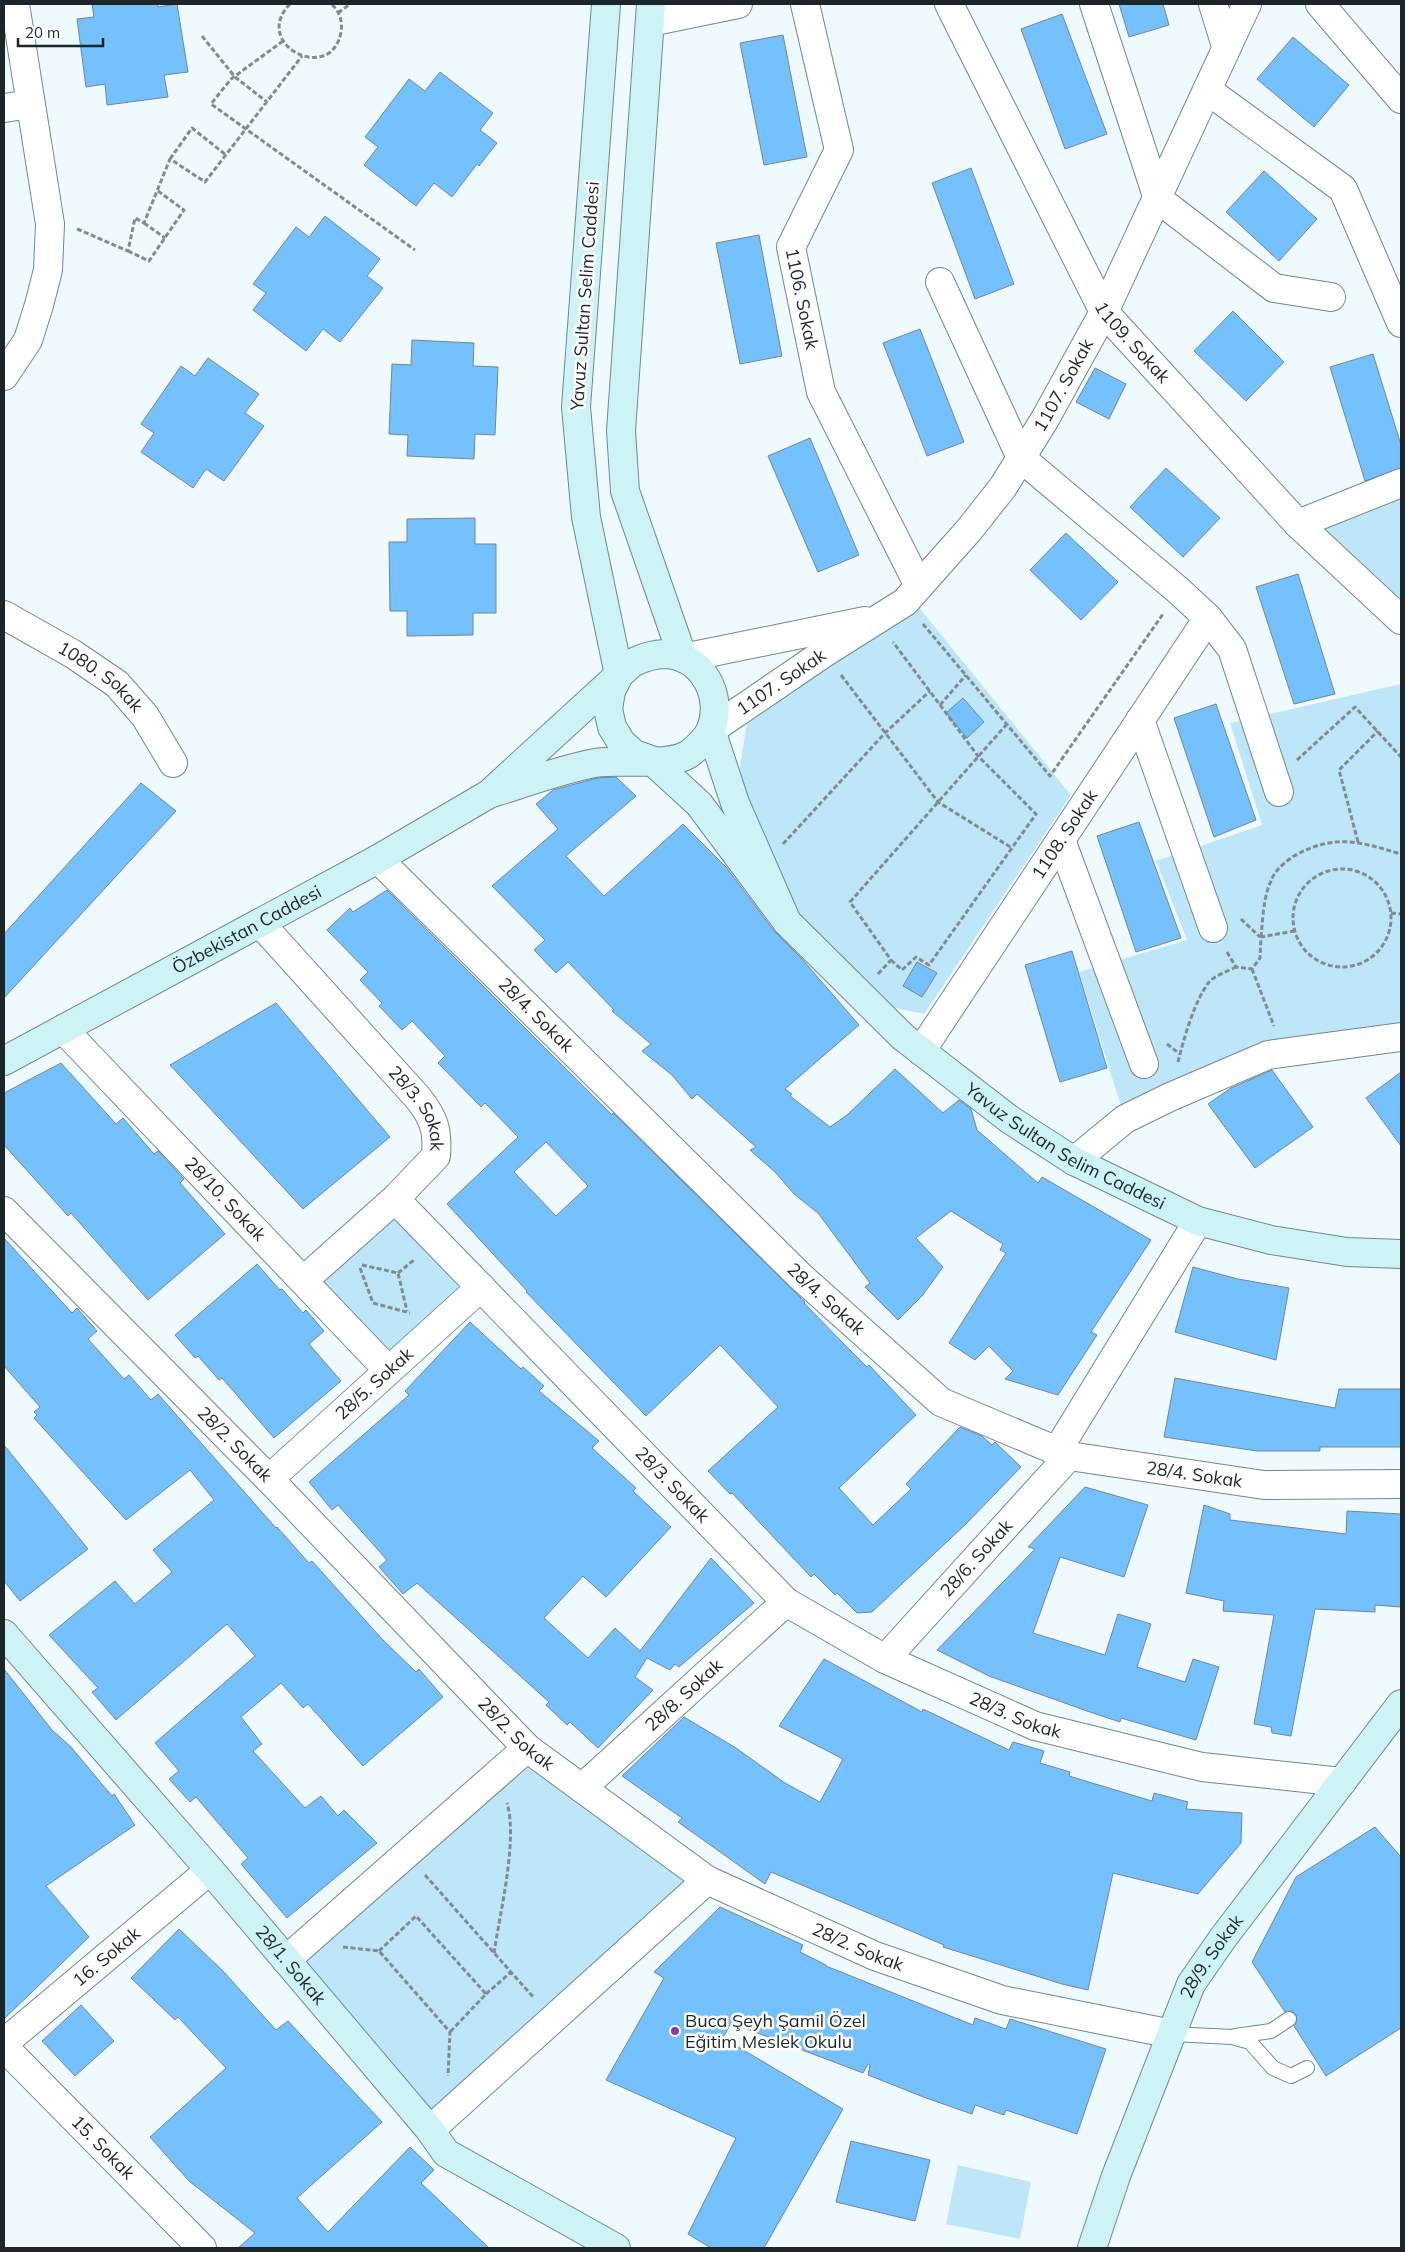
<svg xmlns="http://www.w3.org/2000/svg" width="1405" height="2252" font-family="Mulish,sans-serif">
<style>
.green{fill:#bde7f8}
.building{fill:#74c1fd;stroke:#738696;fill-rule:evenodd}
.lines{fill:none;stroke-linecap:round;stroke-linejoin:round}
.lane-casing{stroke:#6f8892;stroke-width:16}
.street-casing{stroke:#6f8892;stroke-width:30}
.secondary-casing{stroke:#6f8892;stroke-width:30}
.path{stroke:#818b90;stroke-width:3;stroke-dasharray:5 2.5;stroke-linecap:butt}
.lane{stroke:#fff;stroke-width:14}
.street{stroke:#fff;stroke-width:28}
.secondary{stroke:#cdf3f7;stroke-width:28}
.poi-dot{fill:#8c37a5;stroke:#fff;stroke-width:2}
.labels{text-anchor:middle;stroke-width:5;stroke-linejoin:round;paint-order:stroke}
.street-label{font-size:18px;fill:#1b252a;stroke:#fff}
.poi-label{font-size:18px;fill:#1b252a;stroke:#fff;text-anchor:start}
</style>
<rect width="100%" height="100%" fill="#effaff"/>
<!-- green -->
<path class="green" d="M1401,483V620L1298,524Z
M917,605L1071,795L924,1014L882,1005L797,917L737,786L748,715Z
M1401,684V1037L1268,1055L1125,1119L1079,972L1187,940L1156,861L1262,825L1230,723Z
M395,1199L481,1287L388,1370L304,1280Z
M527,1748L707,1880L430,2130L286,1960Z
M958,2165L1031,2182L1020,2239L946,2224Z"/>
<!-- building -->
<path class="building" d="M92,4H158V7L177,4L188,72L164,75L168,97L107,105L105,84L86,87L77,19L94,17Z
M1119,4H1163L1169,25L1129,37Z
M1062,14L1107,134L1065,149L1021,29Z
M783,35L807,157L764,165L740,43Z
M1293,37L1349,85L1314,127L1257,79Z
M440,72L493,113L480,130L497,143L479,166L477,164L452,197L434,183L416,206L364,165L378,147L365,137L409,79L425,91Z
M971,168L1014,284L975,299L932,183Z
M1264,171L1317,219L1279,261L1226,212Z
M325,216L380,259L367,276L383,288L340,342L323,329L306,351L253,310L266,293L253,284L296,227L309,237Z
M759,235L782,356L740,364L716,243Z
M1233,311L1284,362L1246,401L1194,351Z
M920,329L964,442L927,456L883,343Z
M412,340L474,343L473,366L498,367L495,435L475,434L474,459L407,456L408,435L389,434L392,364L411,365Z
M1373,354L1401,445V468L1365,481L1330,367Z
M208,358L259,394L245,413L264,426L224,481L206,469L193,488L141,452L154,433L141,424L181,366L195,376Z
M1095,368L1126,384L1109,419L1076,402Z
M810,438L859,555L818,572L768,456Z
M1166,468L1220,518L1183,557L1130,507Z
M475,518V544H496V613H473V635L407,636V611H390L389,542H407V519Z
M1066,533L1118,582L1081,620L1030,570Z
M1298,574L1335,694L1294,704L1256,587Z
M963,698L984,722L967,738L946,713Z
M1216,704L1256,820L1214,837L1174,718Z
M616,777L636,796L566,856L604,896L683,824L726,867L774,931L802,959L859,1025L785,1089L792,1094L790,1096L830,1127L847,1115L895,1069L943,1113L959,1100L971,1109L977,1130L1038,1183L1042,1177L1151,1240L1091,1332L1097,1335L1058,1395L1005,1379L1013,1371L989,1346L975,1360L949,1343L1006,1253L1000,1250L1003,1244L951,1211L916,1238L943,1267L922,1296L898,1320L865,1287L870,1283L818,1213L794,1194L776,1173L750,1150L756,1147L697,1094L692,1099L672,1075L642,1051L651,1044L612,1011L614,1010L568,962L556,973L534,950L545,940L492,886L558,829L536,804L553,790L597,778Z
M141,783L176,811L4,998V934Z
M1139,822L1181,938L1136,952L1097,836Z
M387,890L612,1115L613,1113L805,1302L804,1303L844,1344L867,1367L869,1365L916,1415L839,1488L873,1525L911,1489L906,1484L960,1427L982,1436L992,1445L995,1442L1021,1467L966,1524L872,1612L857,1613L837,1593L835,1595L814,1574L811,1577L732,1493L730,1494L708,1471L778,1407L720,1345L646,1416L526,1292L527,1291L447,1204L518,1137L485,1103L481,1107L438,1063L445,1056L412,1021L402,1030L379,1006L382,1003L360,980L368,972L327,930L350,908L353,912ZM546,1142L588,1186L556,1216L514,1172Z
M1072,951L1107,1068L1060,1082L1025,965Z
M917,962L937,973L922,997L903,986Z
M276,1003L390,1137L303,1209L170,1065Z
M61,1063L116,1124L123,1118L154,1154L158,1151L184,1179L180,1183L225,1234L148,1300L71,1213L68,1216L4,1145V1093Z
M1272,1070L1313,1127L1255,1168L1208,1104L1231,1088Z
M1401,1072V1146L1366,1098Z
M4,1238L72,1313L77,1308L97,1331L88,1339L124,1379L129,1375L151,1400L158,1394L276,1528L277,1527L309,1563L312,1561L382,1639L416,1672L419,1669L443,1697L363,1766L308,1704L303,1708L281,1683L241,1717L262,1744L253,1751L305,1808L321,1796L338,1816L344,1810L377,1843L287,1918L241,1864L248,1858L196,1797L190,1802L169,1779L179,1771L155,1743L255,1656L227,1624L116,1720L92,1692L98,1688L49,1635L115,1581L135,1604L172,1572L153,1550L214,1500L190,1470L126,1520L34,1418L37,1415L34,1412L40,1407L4,1366Z
M257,1264L280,1290L282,1289L303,1313L306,1310L324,1331L309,1344L341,1381L274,1438L222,1378L219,1380L198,1356L195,1358L175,1335Z
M1193,1267L1238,1279L1289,1288L1276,1360L1175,1332Z
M470,1322L521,1369L523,1367L544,1386L539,1391L599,1441L592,1448L636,1488L633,1491L671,1527L606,1597L583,1576L544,1618L588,1658L615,1628L640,1651L711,1558L754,1603L679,1667L675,1664L670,1670L647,1658L635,1677L653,1690L598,1748L570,1722L567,1725L546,1705L549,1702L417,1583L403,1594L379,1567L387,1560L338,1505L332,1510L309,1482L409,1395L405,1391Z
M1175,1378L1335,1408L1339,1389H1401V1447H1320V1451H1257L1164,1437Z
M4,1445L88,1549L20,1601L4,1581Z
M1085,1487L1148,1505L1124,1577L1060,1557L1033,1633L1105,1655L1118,1614L1151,1624L1137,1667L1185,1682L1193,1659L1219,1667L1196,1740L1121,1718L1120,1722L1087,1711L989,1676L937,1650L1035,1549L1028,1547Z
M1204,1505L1230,1514V1520L1346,1534L1347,1511L1401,1514V1607L1375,1605V1612L1315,1609L1291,1736L1272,1733L1271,1727L1254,1724L1274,1615L1223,1611L1224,1601L1186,1593Z
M824,1659L922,1712L923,1709L1009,1750L1013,1742L1044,1751L1040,1763L1070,1772L1069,1776L1152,1801L1154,1793L1188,1802L1186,1809L1242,1813L1241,1843L1198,1894L1113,1873L1088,1990L1062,1984L943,1947L944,1945L771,1872L765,1884L678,1822L682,1818L622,1776L684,1717L736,1748L785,1783L820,1802L843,1759L779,1726Z
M4,1669L52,1730L71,1747L112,1796L114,1794L135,1825L46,1886L89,1937L4,2019Z
M1375,1827L1401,1857V2028L1326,2076L1294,2026L1297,2022L1296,2015L1292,2011L1285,2012L1252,1962L1296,1877Z
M720,1907L803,1945L800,1952L826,1965V1966L973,2025L975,2018L1006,2029L1010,2019L1106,2049L1077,2134L1006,2110L1004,2115L975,2105L972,2114L926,2098L868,2075L870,2065L868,2064L863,2073L731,2023L723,2038L843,2109L764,2248H711L688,2234L736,2138L606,2080L664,1978L654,1972Z
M179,1929L223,1971L276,2030L288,2021L382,2122L297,2198L328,2232L410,2147L434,2170L421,2183L489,2248H238L255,2233L189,2181L150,2137L226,2068L178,2017L175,2020L131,1978Z
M81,2005L114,2041L75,2076L42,2041Z
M851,2141L930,2160L915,2221L836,2202Z"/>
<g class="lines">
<defs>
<path id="lane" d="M1172,2034L1232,2037L1250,2042L1273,2068L1291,2076L1307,2068
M1235,2036L1271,2031L1289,2019"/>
<g id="street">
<path id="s1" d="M805,4L839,150L791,247L821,392L919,586"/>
<path id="s2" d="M949,4L1104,312L1298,524L1401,620"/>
<path d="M1094,4L1158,199L1274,288L1331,297"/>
<path d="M1213,4L1226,46"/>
<path d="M1320,4L1401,99"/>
<path d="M650,22L738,4"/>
<path d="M1207,90L1343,189L1401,323"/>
<path d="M4,108L30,104"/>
<path d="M940,282L1021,458L1179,591L1208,618L1232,649L1279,792"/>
<path d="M4,376L28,340L39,305L48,270L50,224L15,4"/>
<path d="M1298,524L1401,483"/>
<path id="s3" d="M4,615L73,654L117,684L145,716L173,763"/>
<path d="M683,658L865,621"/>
<path d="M1140,720L1213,928"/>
<path id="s4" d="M711,730L824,653L905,602L969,530L1003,487L1045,419L1104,312L1247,4"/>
<path d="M1061,840L1144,1064"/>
<path id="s5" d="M378,859L800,1276L941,1402L1069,1456L1264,1485L1401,1484"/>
<path id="s6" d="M260,923L418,1098C434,1118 438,1130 436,1156L395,1199L304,1280"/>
<path id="s7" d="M63,1029L388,1370"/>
<path id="s8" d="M921,1051L1208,618"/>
<path d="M1074,1161L1125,1119L1170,1097L1268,1055L1401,1037"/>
<path id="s9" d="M395,1199L786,1602L885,1659L1035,1726L1202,1767L1342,1782"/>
<path id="s10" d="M4,1211L269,1479L527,1748L707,1880L875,1956L1002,2000L1172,2034"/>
<path d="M1057,1451L1198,1221"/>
<path id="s11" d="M269,1479L481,1287"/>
<path id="s12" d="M885,1659L1069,1456"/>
<path id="s13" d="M582,1788L786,1602"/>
<path d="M286,1960L527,1748"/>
<path id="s14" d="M4,2043L210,1870"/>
<path id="s15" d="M4,2047L202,2248"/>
<path d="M430,2130L707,1880"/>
</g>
<g id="secondary">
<path d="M606,4L576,407L586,517L619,675"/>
<path d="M651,4L621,431L625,491L683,658"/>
<path d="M618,677L611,691L608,709L612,727L621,742L634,754L651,760L699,804L787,922L735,803L711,730"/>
<path id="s16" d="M787,922L903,1037L1009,1119L1074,1161L1198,1221L1271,1240L1347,1252L1401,1254"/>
<path id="s17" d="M4,1061L378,859L489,794L632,663C642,658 653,654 665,654C702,655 724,696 711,729C707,739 698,747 689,754C670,767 619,759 595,763C562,769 522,784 489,794"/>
<path id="s18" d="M4,1634L210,1870L430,2130L446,2153L616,2248"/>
<path id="s19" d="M1092,2248L1116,2176L1191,1984L1223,1938L1401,1704"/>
</g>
</defs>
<!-- lane casing -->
<use href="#lane" class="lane-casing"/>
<!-- street casing -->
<use href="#street" class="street-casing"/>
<!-- secondary casing -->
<use href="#secondary" class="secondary-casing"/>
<!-- path -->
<path class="path" d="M290,4C250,45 332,85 341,32C343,21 339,10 331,4
M338,13L350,4
M202,36L235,77L267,102
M283,41L231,79L211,104L415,250
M170,159L192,128L226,155
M144,223L165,238
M77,229L128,251L135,218L144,223L170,159L205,182L302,56
M128,251L149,261L184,210L158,191
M923,624L1050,776L1163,614
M841,675L938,802L1012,848
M940,705L966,675
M1297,760L1355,707L1401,757
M1358,842L1339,770L1378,731
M783,844L885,733L930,691
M1293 918a49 49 0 1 1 98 0a49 49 0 1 1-98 0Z
M1391,913L1401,914
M1241,919L1260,937
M1261,937C1263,919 1263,898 1271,881C1274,871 1286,861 1294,856C1335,833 1360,842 1401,854
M1227,952L1236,967L1252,969L1260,958L1261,937L1294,931
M891,960L902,970L916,957L929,965L1036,814L978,756L893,642
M1252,969L1274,1026
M878,974L891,960L850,902L1007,724
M1167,1044L1180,1054
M1178,1062C1184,1038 1194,1002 1209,982C1214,976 1228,971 1236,967
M362,1265L398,1273L407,1311
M360,1268L373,1303L410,1313
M398,1273L415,1259
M425,1875L534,1998
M343,1947L379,1951L450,2032L448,2076
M379,1951L416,1916L486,1994L450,2032
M494,1953C500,1912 518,1841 507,1803
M486,1994L511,1972"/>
<!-- lane -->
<use href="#lane" class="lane"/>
<!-- street -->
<use href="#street" class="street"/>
<!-- secondary -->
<use href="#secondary" class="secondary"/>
</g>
<!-- markers -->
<circle class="poi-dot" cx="675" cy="2031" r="5"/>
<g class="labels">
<!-- street labels -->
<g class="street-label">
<text transform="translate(585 296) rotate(-86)" y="6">Yavuz Sultan Selim Caddesi</text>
<text dy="6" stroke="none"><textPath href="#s1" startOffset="311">1106. Sokak</textPath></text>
<text dy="6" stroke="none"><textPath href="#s2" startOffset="386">1109. Sokak</textPath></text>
<text dy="6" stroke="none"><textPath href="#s4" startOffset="502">1107. Sokak</textPath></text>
<text dy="6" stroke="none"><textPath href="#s3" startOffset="115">1080. Sokak</textPath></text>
<text dy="6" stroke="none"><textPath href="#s4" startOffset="85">1107. Sokak</textPath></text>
<text dy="6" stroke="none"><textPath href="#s8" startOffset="260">1108. Sokak</textPath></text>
<text dy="6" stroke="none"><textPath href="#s17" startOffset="276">Özbekistan Caddesi</textPath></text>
<text dy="6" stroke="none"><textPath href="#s5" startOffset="222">28/4. Sokak</textPath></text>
<text dy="6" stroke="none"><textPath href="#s6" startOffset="245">28/3. Sokak</textPath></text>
<text dy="6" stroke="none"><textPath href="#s16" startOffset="360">Yavuz Sultan Selim Caddesi</textPath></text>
<text dy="6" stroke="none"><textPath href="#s7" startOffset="235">28/10. Sokak</textPath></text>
<text dy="6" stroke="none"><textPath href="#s5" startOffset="628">28/4. Sokak</textPath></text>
<text dy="6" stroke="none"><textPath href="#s11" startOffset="142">28/5. Sokak</textPath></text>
<text dy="6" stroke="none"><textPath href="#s10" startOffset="328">28/2. Sokak</textPath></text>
<text dy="6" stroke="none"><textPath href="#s5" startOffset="1048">28/4. Sokak</textPath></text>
<text dy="6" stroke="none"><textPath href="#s9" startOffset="398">28/3. Sokak</textPath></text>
<text dy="6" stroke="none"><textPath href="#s12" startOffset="136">28/6. Sokak</textPath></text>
<text dy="6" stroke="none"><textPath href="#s13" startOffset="138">28/8. Sokak</textPath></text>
<text dy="6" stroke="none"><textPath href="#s9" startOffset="818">28/3. Sokak</textPath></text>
<text dy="6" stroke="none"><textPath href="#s10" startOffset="732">28/2. Sokak</textPath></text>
<text dy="6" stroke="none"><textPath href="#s10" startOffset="1138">28/2. Sokak</textPath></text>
<text dy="6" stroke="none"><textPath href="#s14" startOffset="134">16. Sokak</textPath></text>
<text dy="6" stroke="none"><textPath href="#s19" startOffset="316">28/9. Sokak</textPath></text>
<text dy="6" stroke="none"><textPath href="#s18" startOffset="438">28/1. Sokak</textPath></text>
<text dy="6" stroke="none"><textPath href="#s15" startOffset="141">15. Sokak</textPath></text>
</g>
<!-- poi labels -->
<g class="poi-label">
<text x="685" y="2027">Buca Şeyh Şamil Özel<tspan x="685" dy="21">Eğitim Meslek Okulu</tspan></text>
</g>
</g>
<!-- border -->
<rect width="1405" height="2252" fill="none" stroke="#1b252a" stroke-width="10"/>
<!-- scale -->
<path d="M18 38v8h85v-8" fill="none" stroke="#1b252a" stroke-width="2.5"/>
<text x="25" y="38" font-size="15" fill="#1b252a" stroke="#ffffff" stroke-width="4" paint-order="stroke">20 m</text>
</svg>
